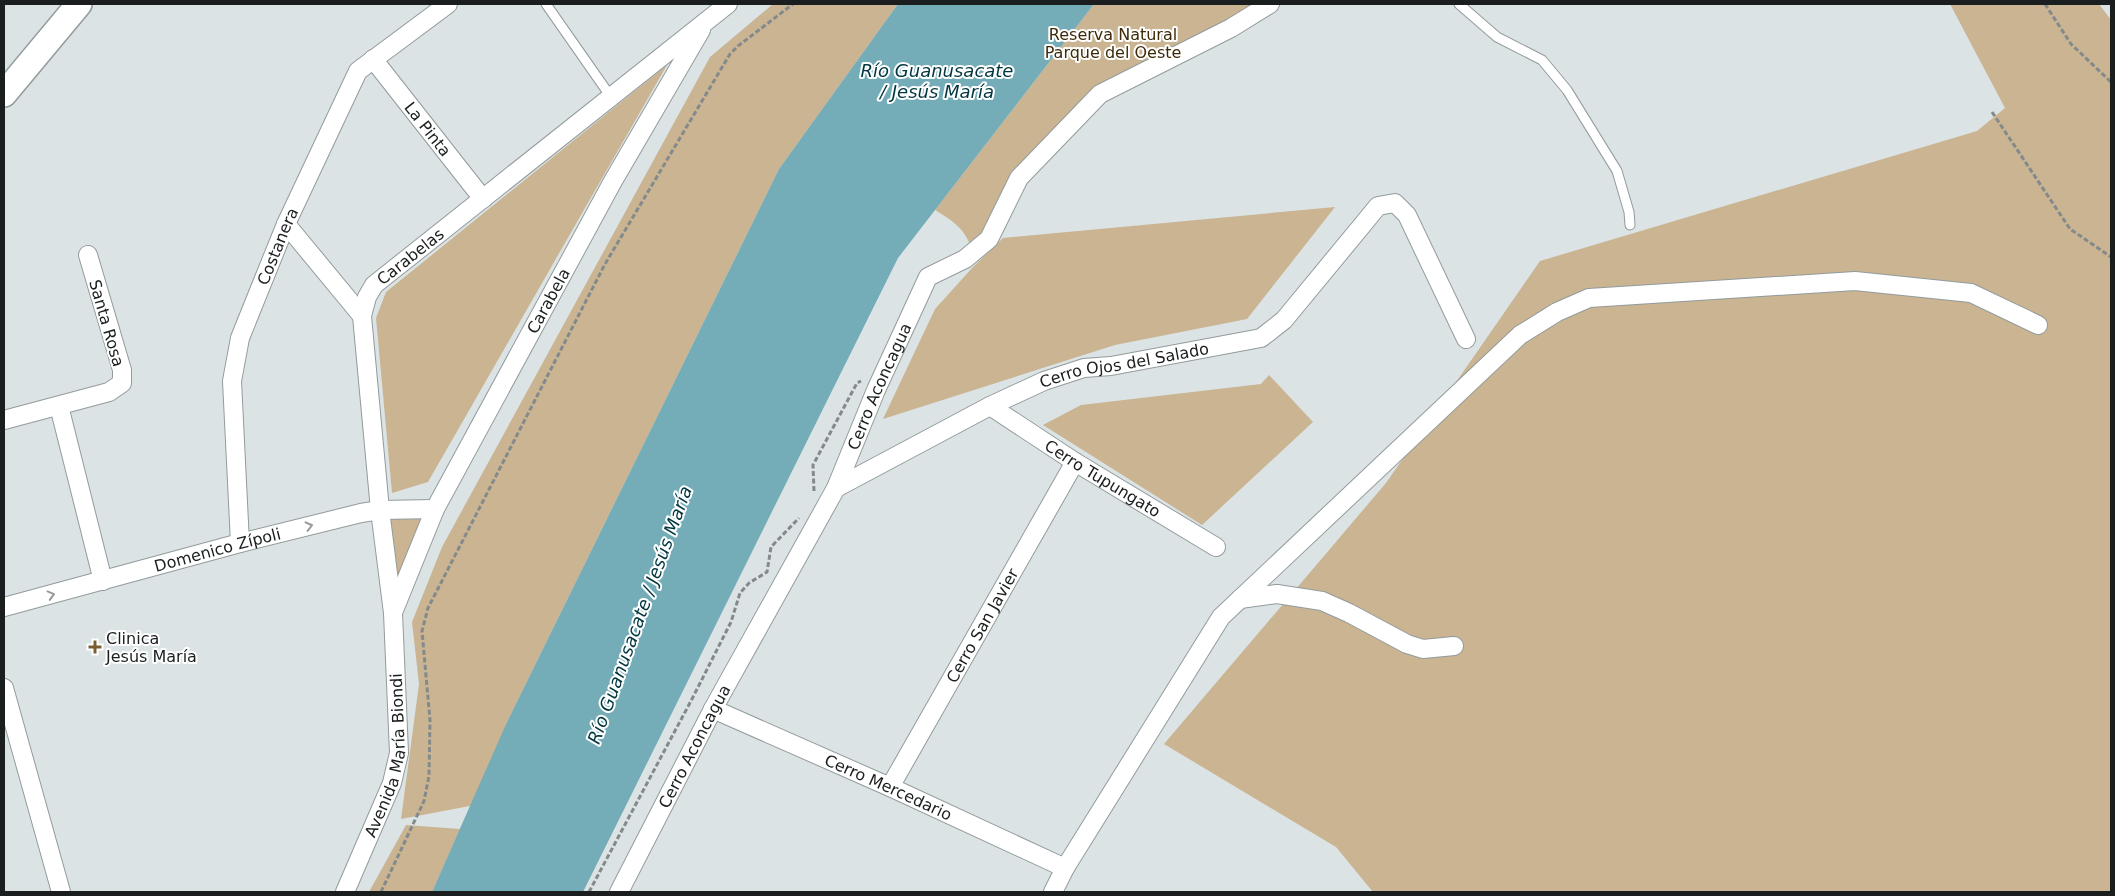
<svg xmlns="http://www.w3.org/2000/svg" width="2115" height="896" font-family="'DejaVu Sans',sans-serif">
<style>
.green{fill:#cab492}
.water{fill:#74acb8}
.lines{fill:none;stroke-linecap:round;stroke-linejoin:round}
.lane-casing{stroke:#939b9c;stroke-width:11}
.street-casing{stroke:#939b9c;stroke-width:20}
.secondary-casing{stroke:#939b9c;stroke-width:28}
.path{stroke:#848a8b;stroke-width:3;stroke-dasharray:5 2.5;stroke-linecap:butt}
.lane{stroke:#fff;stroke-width:9}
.street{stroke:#fff;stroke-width:18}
.secondary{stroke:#fff;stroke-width:25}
.oneway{stroke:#989a9a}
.poi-dot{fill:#7a5e30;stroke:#fff;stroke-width:2}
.labels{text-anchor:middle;stroke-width:4;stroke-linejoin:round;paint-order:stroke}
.park-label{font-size:16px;fill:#3d2a08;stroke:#fff}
.street-label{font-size:16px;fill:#1b1e1f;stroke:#fff}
.poi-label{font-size:16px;fill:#1b1e1f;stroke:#fff;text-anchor:start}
.water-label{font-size:18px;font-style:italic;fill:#00363f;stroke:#fff}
</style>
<rect width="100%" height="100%" fill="#dbe3e5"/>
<!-- green -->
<path class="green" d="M773,4H898L779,169L507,722L475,805L401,819L419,684L412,622L442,547L710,57Z
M1094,4H1266L1100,94L1019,178L973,252C965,229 956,223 935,210Z
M1950,4H2099L2111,20V892H1373L1336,847L1164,744L1386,483L1540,261L1977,131L2005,108Z
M667,65L428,482L392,493L376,318L386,292Z
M1335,207L1247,319L1115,345L883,419L935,309L973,267L1003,238Z
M1269,375L1313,422L1202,525L1043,425L1081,405L1261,384Z
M427,514L395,596L386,517Z
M406,825L460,829L432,892H369Z"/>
<!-- water -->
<path class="water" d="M898,4H1094L898,258L583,892H432L507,722L779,169Z"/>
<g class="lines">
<defs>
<path id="lane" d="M546,4L611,97
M1459,4L1497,37L1542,60L1567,90L1617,171L1629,212L1630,225"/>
<g id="street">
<path id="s1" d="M373,59L483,199"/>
<path d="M286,224L362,316"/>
<path d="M59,406L103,581"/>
<path id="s2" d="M990,406L1075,462L1216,547"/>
<path d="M4,420L109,392L122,383V370L88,255"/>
<path id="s3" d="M836,488L990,406L1044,381L1084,368L1111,366L1261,338L1284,320L1378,206L1395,203L1407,215L1466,339"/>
<path id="s4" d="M240,543L232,381L240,338L286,224L358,71L448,4"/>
<path d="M1240,599L1277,594L1322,601L1349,613L1407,644L1423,649L1454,646"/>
<path id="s5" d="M4,607L240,543L361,513L380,510L435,509"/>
<path id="s6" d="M394,610L435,509L613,181L701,30"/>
<path d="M4,688L61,892"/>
<path id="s7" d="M713,709L890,787L1065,868"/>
<path id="s8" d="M890,787L1075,462"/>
<path id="s9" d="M345,892L392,783L399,753L393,613L380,510L362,316L367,297L374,285L728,4"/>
<path id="s10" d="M619,892L713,709L836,488L876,390L928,277L965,259L989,239L1019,178L1100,94L1231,28L1270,4"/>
<path d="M1053,892L1065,868L1221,617L1520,335L1557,312L1589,298L1855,281L1971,293L2038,325"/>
</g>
<path id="secondary" d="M4,94L79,4"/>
</defs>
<!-- lane casing -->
<use href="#lane" class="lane-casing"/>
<!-- street casing -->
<use href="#street" class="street-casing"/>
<!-- secondary casing -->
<use href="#secondary" class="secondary-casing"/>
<!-- path -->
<path class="path" d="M2045,4L2071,44L2111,82
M1992,112L2070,229L2111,257
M814,491L813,465L857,383L861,381
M381,892L424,801L429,776L430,720L422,631L428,608L605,264L730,54L738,46L793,4
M589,892L692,699L731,622L740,593L749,583L767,572L771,547L799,518"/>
<!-- lane -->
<use href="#lane" class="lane"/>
<!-- street -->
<use href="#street" class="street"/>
<!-- secondary -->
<use href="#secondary" class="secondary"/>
</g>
<!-- one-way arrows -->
<defs><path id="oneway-chevron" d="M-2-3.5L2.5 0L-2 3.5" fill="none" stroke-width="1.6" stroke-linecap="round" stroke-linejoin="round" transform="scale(1.25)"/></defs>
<g class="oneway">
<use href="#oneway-chevron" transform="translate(309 526) rotate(-14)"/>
<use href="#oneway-chevron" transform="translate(51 595) rotate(-15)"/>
</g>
<!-- markers -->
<path class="poi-dot" d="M92.5 639.5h5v5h5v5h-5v5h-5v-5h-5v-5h5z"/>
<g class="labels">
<!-- park labels -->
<g class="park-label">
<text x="1113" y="40">Reserva Natural<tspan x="1113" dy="18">Parque del Oeste</tspan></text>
</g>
<!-- street labels -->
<g class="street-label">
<text dy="6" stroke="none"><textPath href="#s1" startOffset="89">La Pinta</textPath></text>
<text dy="6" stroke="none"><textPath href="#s4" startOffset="305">Costanera</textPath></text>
<text dy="6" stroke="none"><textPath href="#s9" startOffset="668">Carabelas</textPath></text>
<text dy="6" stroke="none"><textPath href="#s6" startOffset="346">Carabela</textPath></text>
<text transform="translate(107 323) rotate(74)" y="6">Santa Rosa</text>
<text dy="6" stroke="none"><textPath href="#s3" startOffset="316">Cerro Ojos del Salado</textPath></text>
<text dy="6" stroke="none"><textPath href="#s10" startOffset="569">Cerro Aconcagua</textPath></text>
<text dy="6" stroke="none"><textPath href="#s2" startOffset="134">Cerro Tupungato</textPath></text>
<text dy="6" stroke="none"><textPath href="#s5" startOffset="221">Domenico Zípoli</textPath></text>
<text dy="6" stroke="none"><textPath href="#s8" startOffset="186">Cerro San Javier</textPath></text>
<text dy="6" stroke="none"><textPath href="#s10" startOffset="164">Cerro Aconcagua</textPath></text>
<text dy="6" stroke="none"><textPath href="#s9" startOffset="145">Avenida María Biondi</textPath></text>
<text dy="6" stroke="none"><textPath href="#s7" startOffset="192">Cerro Mercedario</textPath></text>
</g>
<!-- poi labels -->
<g class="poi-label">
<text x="106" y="644">Clinica<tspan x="106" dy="18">Jesús María</tspan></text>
</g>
<!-- water labels -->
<g class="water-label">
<text x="937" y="77">Río Guanusacate<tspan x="937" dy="21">/ Jesús María</tspan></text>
<text transform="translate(640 615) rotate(-70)" y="6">Río Guanusacate / Jesús María</text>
</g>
</g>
<!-- border -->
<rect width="2115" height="896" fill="none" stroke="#1b1e1f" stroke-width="10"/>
</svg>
